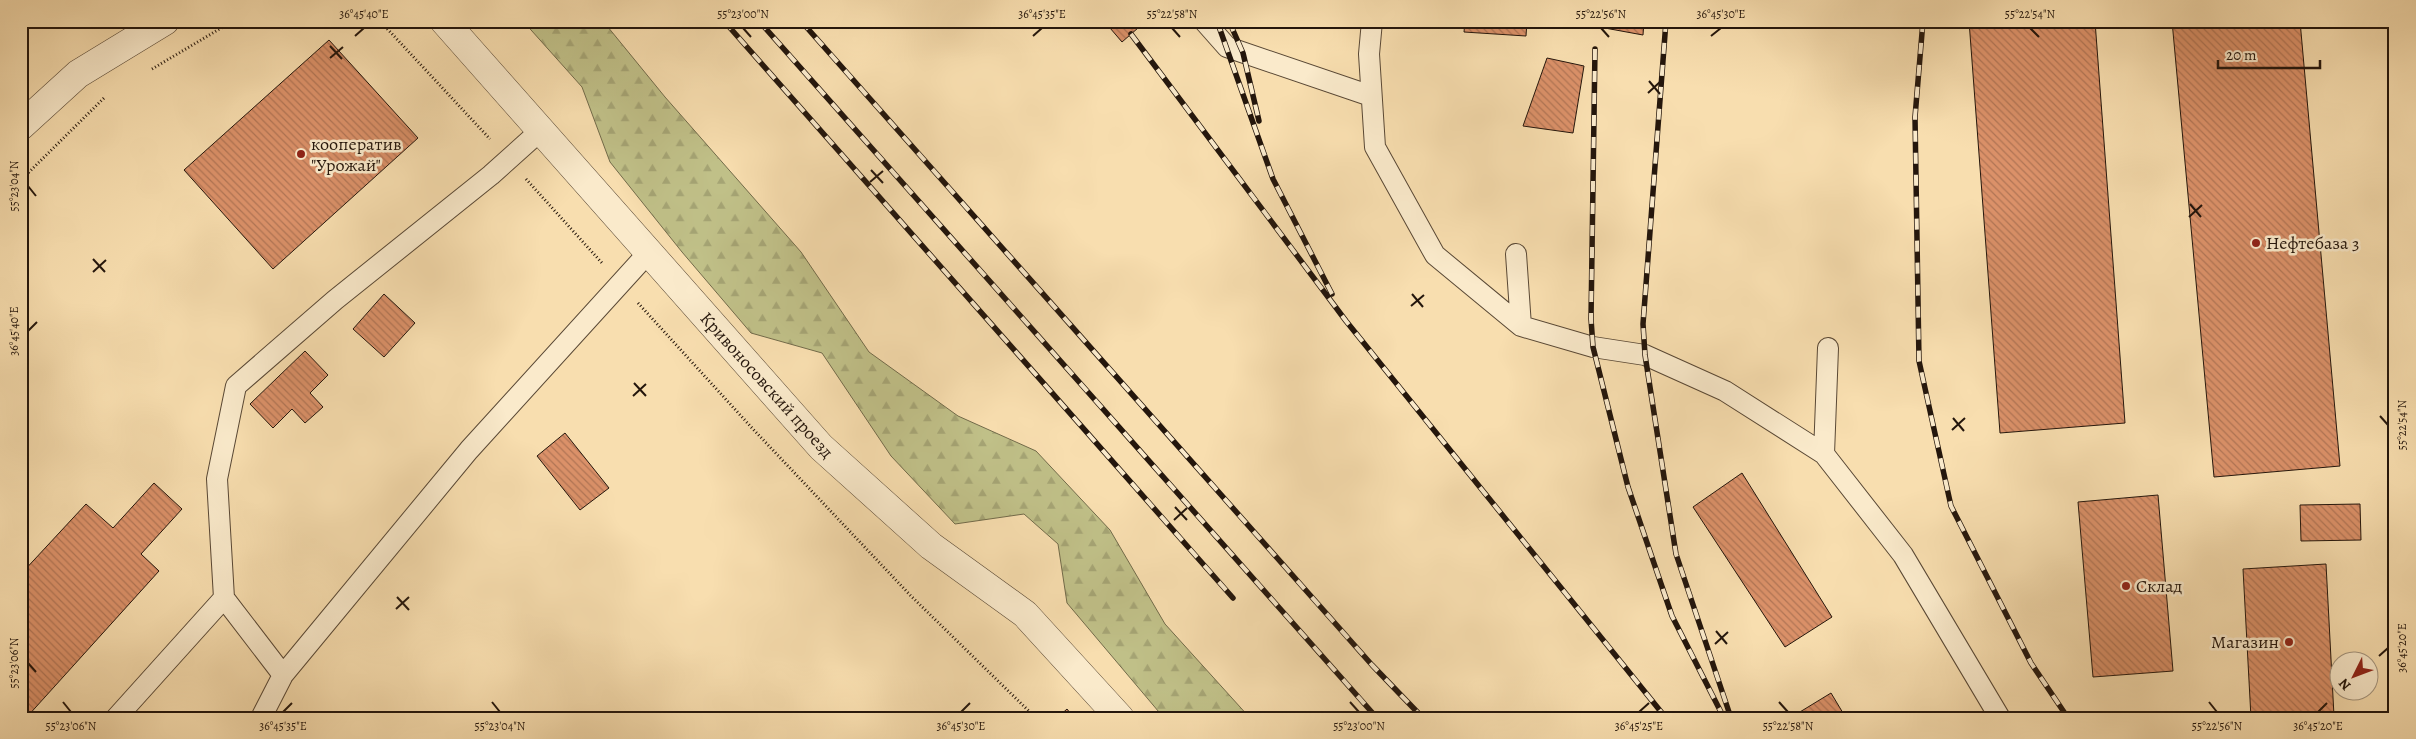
<svg xmlns="http://www.w3.org/2000/svg" width="2416" height="739" font-family="Alegreya,serif">
<style>
.forest{fill:url(#forest-firs);stroke:#726b4a}
.building{fill:url(#building-back-hatch);stroke:#24160c}
.lines{fill:none;stroke-linecap:round;stroke-linejoin:round}
.lane-casing{stroke:#594835;stroke-width:22}
.street-casing{stroke:#594835;stroke-width:29}
.path{stroke:#24160c;stroke-width:3;stroke-dasharray:1 2.5;stroke-linecap:butt}
.lane{stroke:#faeacb;stroke-width:20}
.street{stroke:#faeacb;stroke-width:28}
.rail-casing{stroke:#24160c;stroke-width:5.5}
.rail{stroke:#faeacb;stroke-width:4;stroke-dasharray:11;stroke-linecap:butt}
.ticks{fill:none;stroke:#24160c;stroke-width:2}
.poi-dot{fill:#8f2418;stroke:#faeacb;stroke-width:2}
.labels{text-anchor:middle;stroke-width:5;stroke-linejoin:round;paint-order:stroke}
.poi-label{font-size:18px;fill:#24160c;stroke:#faeacb;text-anchor:start}
.street-label{font-size:18px;fill:#24160c;stroke:#faeacb}
.neatline{fill:none;stroke:#24160c;stroke-width:2}
.ticks-label{font-size:12px;text-anchor:middle;fill:#24160c}
</style>
<defs>
<pattern id="forest-firs" width="22" height="20" patternUnits="userSpaceOnUse" patternTransform="scale(1.25)"><rect width="22" height="20" fill="#c0c088"/><path d="M5 1l3.5 6h-7zM16 11l3.5 6h-7z" fill="#a5a474"/></pattern>
<pattern id="building-back-hatch" width="6" height="6" patternUnits="userSpaceOnUse" patternTransform="scale(1.25)"><rect width="6" height="6" fill="#db9169"/><path d="M-1 5l2 2M0 0l6 6M5-1l2 2" fill="none" stroke="#b17555"/></pattern>
</defs>
<rect width="100%" height="100%" fill="#f8deaf"/>
<filter id="stains"><feTurbulence type="fractalNoise" baseFrequency=".004" numOctaves="4"/><feColorMatrix values="0 0 0 0 .2 0 0 0 0 .09 0 0 0 0 .02 0 0 0 .5 -.17"/></filter>
<radialGradient id="worn" r=".72"><stop offset=".6" stop-color="#630" stop-opacity="0"/><stop offset="1" stop-color="#630" stop-opacity=".3"/></radialGradient>
<!-- forest -->
<path class="forest" d="M523,21H603L665,97L801,252L869,352L958,416L1036,451L1110,530L1165,624L1250,718H1164L1067,603L1058,544L1024,514L955,524L891,456L822,353L751,333L682,252L610,162L582,87Z"/>
<!-- building -->
<path class="building" d="M1104,21H1146L1122,42Z
M1465,21H1527L1526,36L1464,32Z
M1573,21H1644L1643,35L1572,22Z
M1969,21H2095L2125,423L2000,433Z
M2172,21H2300L2340,466L2214,477Z
M329,40L418,138L273,269L184,170Z
M1547,58L1584,66L1573,133L1523,126Z
M384,294L415,323L384,357L353,329Z
M305,351L328,375L310,393L323,407L305,423L292,409L273,428L250,404Z
M565,433L609,488L580,510L537,456Z
M1742,473L1832,617L1785,647L1693,507Z
M154,483L182,509L141,554L159,571L26,718H21V574L86,504L113,528Z
M2158,495L2173,671L2093,677L2078,502Z
M2360,504L2361,540L2301,541L2300,505Z
M2326,564L2334,716L2251,718L2243,569Z
M1831,693L1846,718H1790Z
M1067,709L1074,718H1057Z"/>
<g class="lines">
<defs>
<path id="lane" d="M1204,21L1227,47L1371,96
M1372,21L1369,54L1375,147L1435,255L1521,326L1593,347L1645,355L1725,391L1824,454L1903,555L2000,718
M1516,254L1521,326
M1824,454L1828,348
M283,675L224,598L217,479L236,386L335,300L491,175L540,131
M116,718L224,598
M261,718L283,675L469,450L648,253"/>
<path id="street" d="M444,21L821,447L931,546L1025,614L1120,718
M21,126L78,74L165,21"/>
</defs>
<!-- lane casing -->
<use href="#lane" class="lane-casing"/>
<!-- street casing -->
<use href="#street" class="street-casing"/>
<!-- path -->
<path class="path" d="M380,21L490,139
M152,69L233,21
M526,179L602,263
M21,180L104,98
M638,303L752,428L911,596L1036,718"/>
<!-- lane -->
<use href="#lane" class="lane"/>
<!-- street -->
<use href="#street" class="street"/>
<defs>
<path id="rail" d="M724,21L1233,598
M759,21L1377,718
M801,21L1372,665L1423,718
M1217,21L1273,179L1332,294
M1229,21L1243,53L1259,121
M1666,21L1643,324L1645,355L1676,554L1731,718
M1923,21L1915,117L1919,361L1951,506L2031,663L2068,718
M1131,34L1346,321L1666,718
M1595,49L1591,319L1593,347L1628,487L1672,616L1724,718"/>
</defs>
<!-- rail casing -->
<use href="#rail" class="rail-casing"/>
<!-- rail -->
<use href="#rail" class="rail"/>
</g>
<!-- ticks -->
<path class="ticks" d="M743,28L751,37M1172,28L1180,37M1601,28L1609,37M2030,28L2039,37M355,36L364,28M1033,36L1042,28M1711,36L1721,28M330,46L342,59M330,58L343,47M1649,81L1660,94M1648,93L1661,81M871,170L883,183M870,182L883,171M28,186L36,196M2190,204L2201,217M2189,217L2202,205M93,259L105,272M93,272L106,260M1412,294L1423,307M1411,306L1424,295M28,331L37,322M634,383L646,396M633,396L646,384M2380,416L2388,425M1953,418L1964,431M1952,430L1965,418M1175,507L1187,520M1174,520L1187,508M397,597L409,610M396,609L409,597M1716,631L1727,644M1715,644L1728,632M2379,656L2388,648M28,663L36,672M63,702L71,712M492,702L500,712M1350,702L1359,712M1779,702L1788,712M2209,702L2217,712M283,712L292,703M961,712L970,703M1639,712L1649,703M2318,712L2327,703"/>
<!-- markers -->
<g class="poi-dot">
<circle cx="301" cy="154" r="5"/>
<circle cx="2256" cy="243" r="5"/>
<circle cx="2126" cy="586" r="5"/>
<circle cx="2289" cy="642" r="5"/>
</g>
<g class="labels">
<!-- poi labels -->
<g class="poi-label">
<text x="311" y="150">кооператив<tspan x="311" dy="21">"Урожай"</tspan></text>
<text x="2266" y="249">Нефтебаза 3</text>
<text x="2136" y="592">Склад</text>
<text x="2279" y="648" text-anchor="end">Магазин</text>
</g>
<!-- street labels -->
<g class="street-label">
<text transform="translate(767 385) rotate(48)" y="6">Кривоносовский проезд</text>
</g>
</g>
<!-- margin -->
<rect width="2416" height="739" fill="none" stroke="#f8deaf" stroke-width="55"/>
<!-- north arrow -->
<g transform="translate(2354 676) rotate(228)"><circle r="24" fill="#faeacb" stroke="#a4957f"/>
<path d="M0-4L9 19L0 12L-9 19Z" fill="#8f2418"/>
<text y="-8" font-size="14" font-weight="bold" text-anchor="middle" fill="#24160c">N</text>
</g>
<!-- scale -->
<path d="M2218 60v8h102v-8" fill="none" stroke="#24160c" stroke-width="2.5"/>
<text x="2226" y="60" font-size="15" fill="#24160c" stroke="#faeacb" stroke-width="4" paint-order="stroke">20 m</text>
<rect x="28" y="28" width="2360" height="684" class="neatline"/>
<g class="ticks-label">
<text x="364" y="18">36°45'40"E</text>
<text x="743" y="18">55°23'00"N</text>
<text x="1042" y="18">36°45'35"E</text>
<text x="1172" y="18">55°22'58"N</text>
<text x="1601" y="18">55°22'56"N</text>
<text x="1721" y="18">36°45'30"E</text>
<text x="2030" y="18">55°22'54"N</text>
<text transform="translate(14 186) rotate(-90)" y="4">55°23'04"N</text>
<text transform="translate(14 331) rotate(-90)" y="4">36°45'40"E</text>
<text transform="translate(2402 425) rotate(-90)" y="4">55°22'54"N</text>
<text transform="translate(2402 648) rotate(-90)" y="4">36°45'20"E</text>
<text transform="translate(14 663) rotate(-90)" y="4">55°23'06"N</text>
<text x="71" y="730">55°23'06"N</text>
<text x="283" y="730">36°45'35"E</text>
<text x="500" y="730">55°23'04"N</text>
<text x="961" y="730">36°45'30"E</text>
<text x="1359" y="730">55°23'00"N</text>
<text x="1639" y="730">36°45'25"E</text>
<text x="1788" y="730">55°22'58"N</text>
<text x="2217" y="730">55°22'56"N</text>
<text x="2318" y="730">36°45'20"E</text>
</g>
<rect width="100%" height="100%" filter="url(#stains)"/>
<rect width="100%" height="100%" fill="url(#worn)"/>
</svg>
